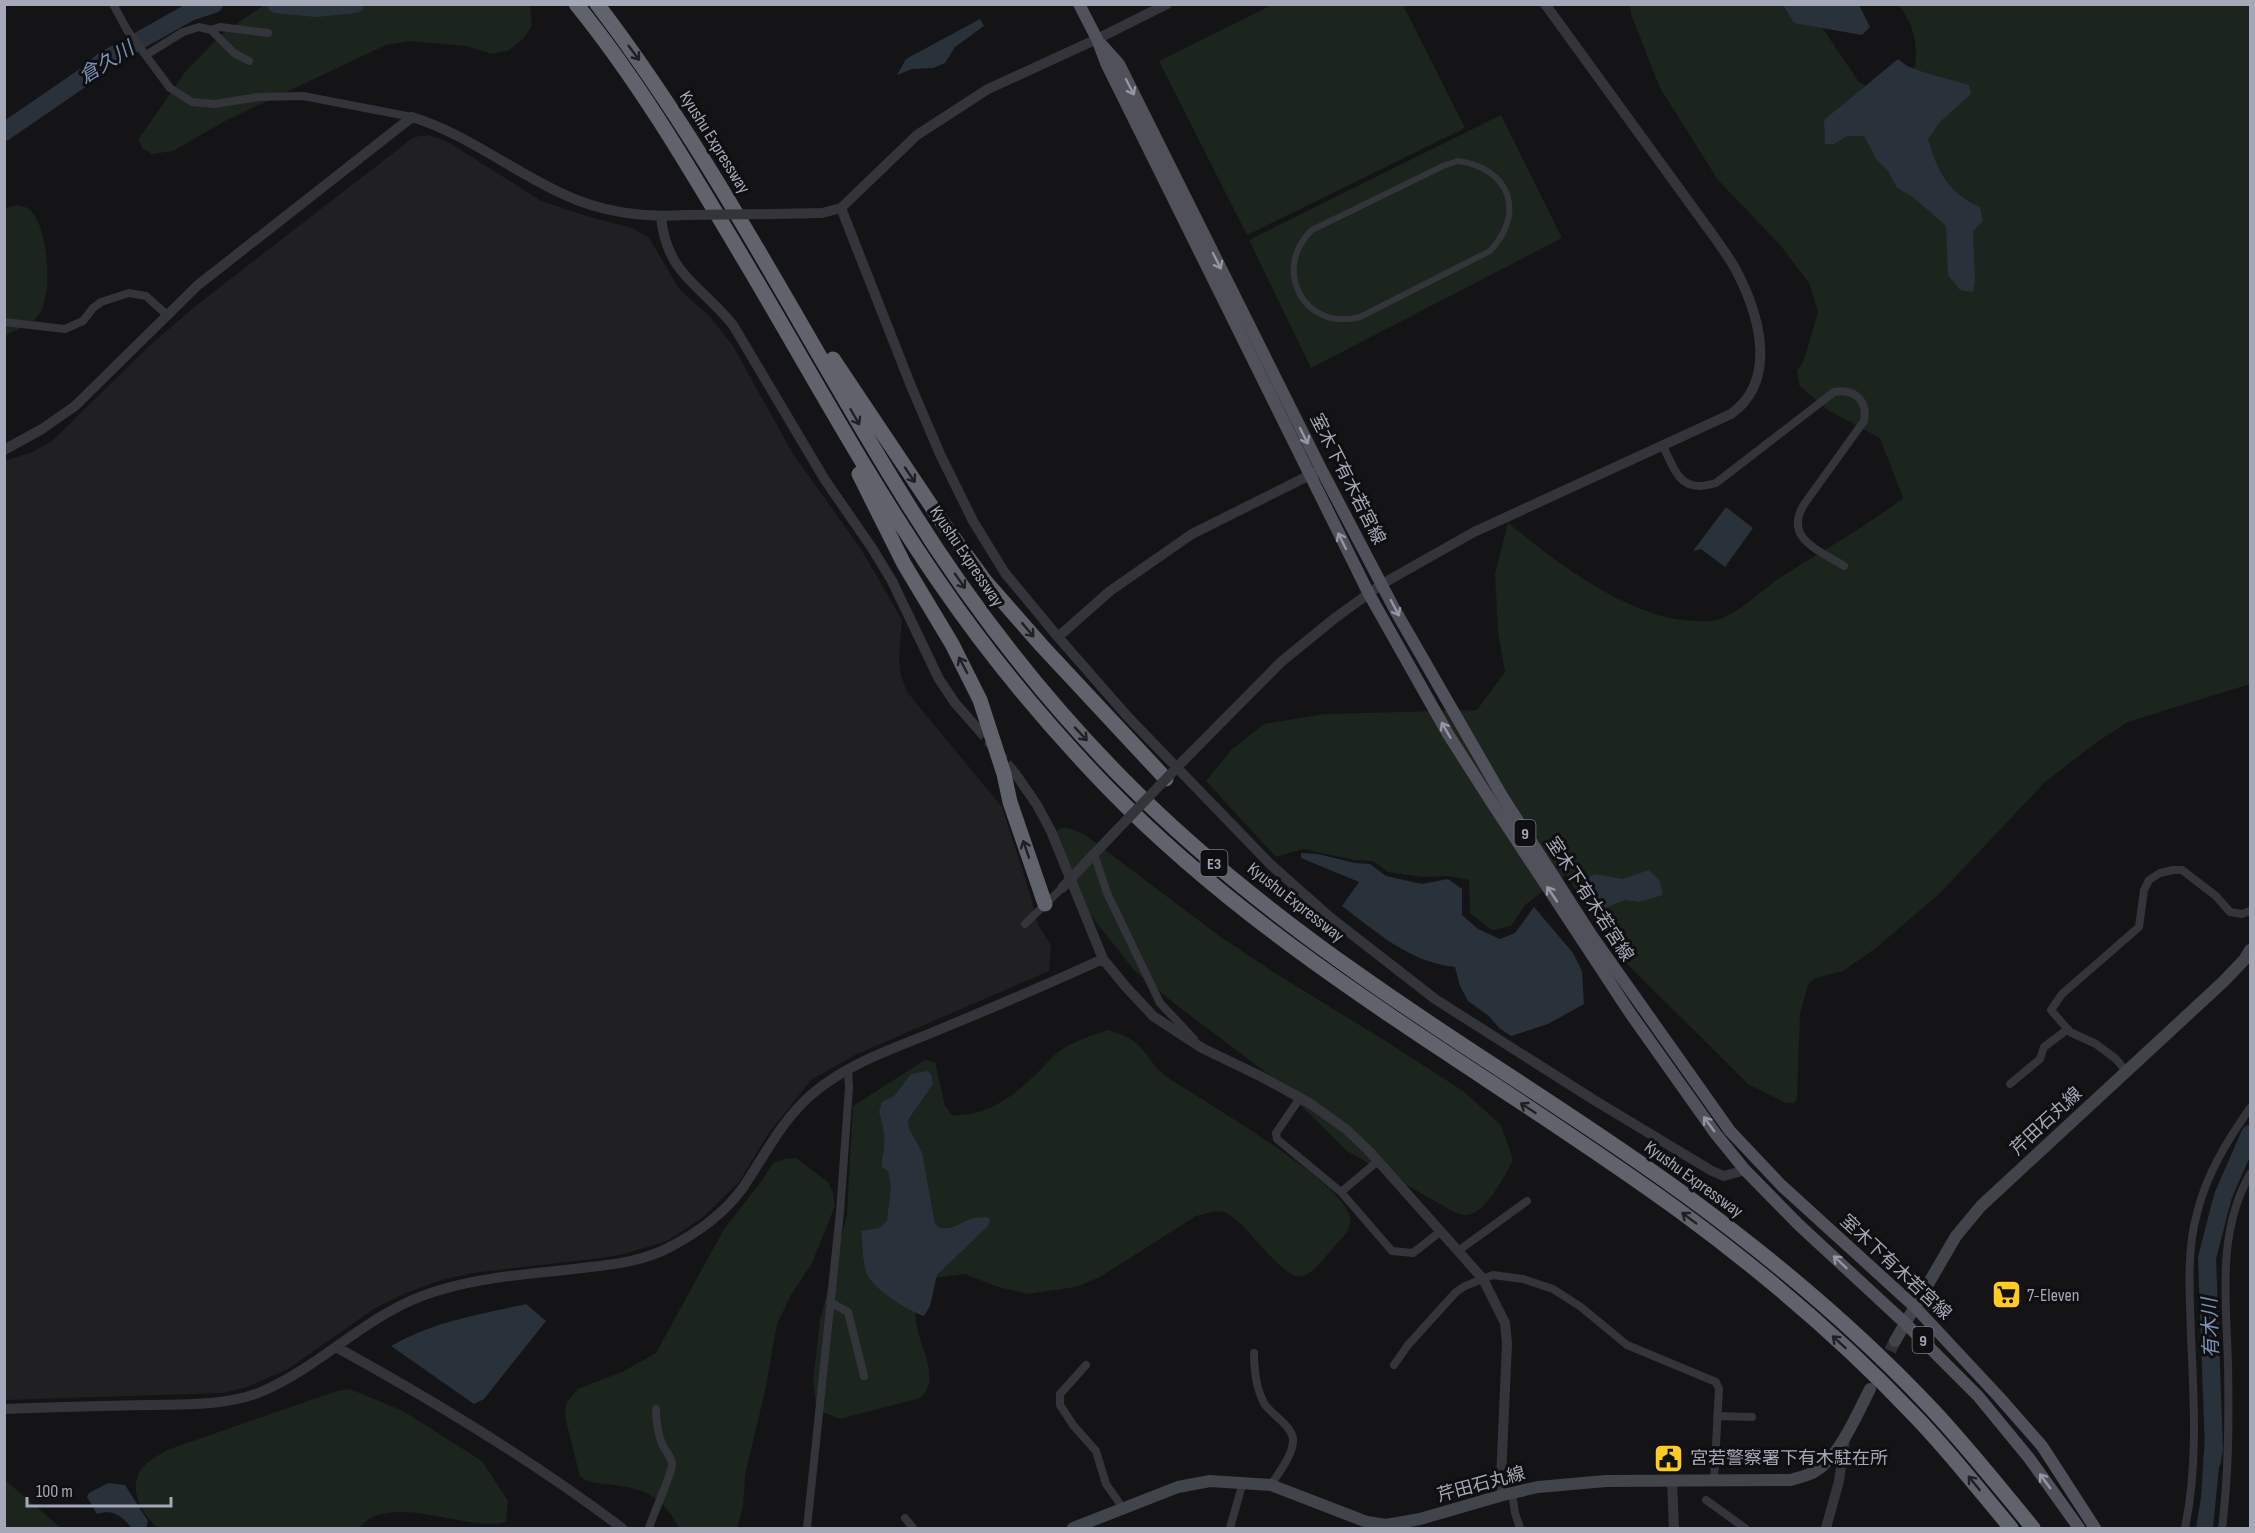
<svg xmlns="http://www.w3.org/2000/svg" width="2255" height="1533" font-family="'Sofia Sans Condensed','Noto Sans JP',sans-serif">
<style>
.built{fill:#202023}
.green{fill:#1b241d}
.water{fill:#29313b}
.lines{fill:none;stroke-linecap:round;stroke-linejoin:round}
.river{stroke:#29313b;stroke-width:18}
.tertiary-tunnel{stroke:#313236;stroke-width:10;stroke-dasharray:10 5;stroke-linecap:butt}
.secondary-tunnel{stroke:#313236;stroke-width:12;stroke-dasharray:12 6;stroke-linecap:butt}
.pedestrian{stroke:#34353b;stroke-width:6}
.minor{stroke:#34353b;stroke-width:8}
.tertiary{stroke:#34353b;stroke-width:10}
.secondary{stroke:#42444b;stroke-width:12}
.primary{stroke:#50515a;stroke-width:12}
.motorway{stroke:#60626c;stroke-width:15}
.tertiary-bridge{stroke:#34353b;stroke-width:10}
.oneway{stroke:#1f2023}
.oneway2{stroke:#9397a4}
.labels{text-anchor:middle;stroke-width:6;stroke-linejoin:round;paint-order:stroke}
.shield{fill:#0f0f11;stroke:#777a85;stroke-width:1.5}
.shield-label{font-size:16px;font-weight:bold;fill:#a4a8b7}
.street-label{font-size:18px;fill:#a4a8b7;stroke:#0f0f11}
.poi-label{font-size:18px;fill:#a4a8b7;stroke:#0f0f11;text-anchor:start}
.water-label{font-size:20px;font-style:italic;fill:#7893b6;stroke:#0f0f11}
</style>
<rect width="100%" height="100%" fill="#141416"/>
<!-- built -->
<path class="built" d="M429,135L450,143L541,201L586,216L632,228L649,238L680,290L710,317L733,346L793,454L861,549L902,620L899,657L901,676L907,692L1002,807L1030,894L1038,925L1051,945L1049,971L857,1054L811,1080L768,1134L739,1182L702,1218L667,1241L624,1254L601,1258L472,1273L441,1280L404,1294L375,1308L288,1369L247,1387L223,1393L5,1400L4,461L30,453L51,442L148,347L198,304L414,137Z"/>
<!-- green -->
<path class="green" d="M264,5H530L532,26L523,39L509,50L493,54L466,46L410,41L386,45L225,121L173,151L152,154L143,149L138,140L186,71L222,34Z
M1272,5H1408L1404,7L1465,128L1247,235L1159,61Z
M1630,5H1826L1823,15V29L1859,82L1875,91L1912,76C1921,55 1914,21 1898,5H2250V684L2128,722L2097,742L2045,782L1940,893L1876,948L1843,971L1816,978L1808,984L1800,1014L1797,1098L1794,1103H1786L1748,1084L1608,945L1566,874L1526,904L1511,926L1492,930L1470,913L1469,880L1449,876L1424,877L1388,872L1373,861L1354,860L1303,849L1276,857L1206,781L1231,750L1264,724L1325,714L1477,710L1505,672L1498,631L1495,574L1508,523C1559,564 1631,621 1699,621C1704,621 1711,622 1717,620C1741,612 1760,591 1781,577C1822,551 1864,528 1903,498L1880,438L1826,409L1799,385L1797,371L1804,360L1818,312L1809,283L1780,245L1718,180L1660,88L1631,14Z
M1501,115L1562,238L1311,368L1249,240Z
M17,205C22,206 27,207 30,210C49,226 54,300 37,317C29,326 15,330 5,336V208Z
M1060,828H1068L1084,834L1218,935L1278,975L1384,1040L1463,1091L1501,1125L1513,1160C1505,1176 1486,1212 1468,1215C1463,1216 1458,1213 1454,1212L1347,1151L1272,1077L1175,1004L1135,971L1095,921L1072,888L1053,834Z
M1108,1030C1118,1033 1129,1036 1137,1044C1148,1054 1155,1069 1167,1077C1201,1100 1345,1182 1350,1218C1352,1231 1341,1239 1333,1248C1324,1258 1315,1272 1303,1276C1281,1282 1245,1217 1223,1212C1214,1210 1204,1214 1196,1216L1100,1277L1076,1287L1027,1294L995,1286L965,1274L927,1279L914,1298C915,1309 915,1321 918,1331C923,1352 940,1381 920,1398L840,1419L820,1411L816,1405L813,1382L820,1320L847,1215L853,1106L925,1060L935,1062L945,1106L952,1115C986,1117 1014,1096 1037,1073C1045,1066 1052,1056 1061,1050C1075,1041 1092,1035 1108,1030Z
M796,1158L828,1182L833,1193L835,1206L812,1263L791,1295L777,1324L765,1391L745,1475L743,1507L737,1528H679C662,1495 643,1488 607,1484C596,1483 588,1483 580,1476L566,1421L565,1412L567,1402L578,1389L624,1371L656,1353L724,1229L761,1182L773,1163L785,1159Z
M350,1389L403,1411L482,1461L508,1501L506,1522C469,1533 389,1490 359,1528H158C139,1513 125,1482 147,1463C153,1458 161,1454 167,1450L337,1391Z
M5,1479V1480L61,1528H5Z"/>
<!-- water -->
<path class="water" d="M1783,5H1859L1870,27L1862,35L1794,23Z
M980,19L984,26L955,47L945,63L933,68L912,69L897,75L906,59Z
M1898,59L1907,66L1923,72L1969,85L1971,94L1940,122L1928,139C1938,172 1947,192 1980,207L1983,221L1973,231L1975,280L1973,292L1960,290L1948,275L1946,226L1913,197L1897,188L1888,171L1877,160L1864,136H1847L1834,144H1825L1824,120Z
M1726,507L1753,528L1725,567L1701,549L1693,551Z
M1301,853L1318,854L1355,863L1370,864L1386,876L1422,884L1448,879L1462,889V915L1478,929L1500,939L1515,933L1534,907L1573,953L1582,971L1584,1004L1548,1024L1511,1036L1499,1028L1489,1016L1468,1001L1460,986L1455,967C1409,962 1378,933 1342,906L1359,882L1301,858Z
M1649,870L1660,881L1663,895L1639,902L1625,900L1607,907L1598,914L1577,881L1596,874L1622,879Z
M927,1071L931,1074L933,1084L908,1120L909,1129L922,1152L935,1224L940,1228C956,1229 955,1225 968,1220C973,1217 981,1218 987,1217L990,1219L989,1225L937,1275L930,1306L924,1316C908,1311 873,1289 867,1274C862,1261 863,1245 861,1231L879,1228L887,1221L891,1186L888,1171L882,1167C881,1160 884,1154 884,1147C885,1134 883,1124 879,1112L882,1102L894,1096L911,1074Z
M526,1304L546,1321L484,1399L474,1404L391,1346C432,1322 480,1314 526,1304Z
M2205,1436L2222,1437L2213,1528H2196L2201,1498Z
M108,1483L125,1485L148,1521L146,1528H132C121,1516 114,1509 97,1514L87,1497L89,1493Z"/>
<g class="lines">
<!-- river -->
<path class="river" d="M276,4L316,8L355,4
M4,132L87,75L103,61L190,12L214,4
M2212,1461L2214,1449L2207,1258L2223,1196L2250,1134"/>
<!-- tertiary-tunnel -->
<path class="tertiary-tunnel" d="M978,729L1015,773"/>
<!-- secondary-tunnel -->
<path class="secondary-tunnel" d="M1882,1367L1895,1341"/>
<!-- pedestrian -->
<path class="pedestrian" d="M1458,161C1510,168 1526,213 1490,251L1360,317C1304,332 1271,269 1312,230L1443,166Z"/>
<!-- minor -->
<path class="minor" d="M113,4L127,30L170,88L192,102L215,104L258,97L303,96L412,117
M211,30L220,27L268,33
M146,55L183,32L199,27L211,30L234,53L249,61
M4,322L65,329L83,321L93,308L101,302L129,293L146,296L167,315
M1663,446C1676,473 1681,494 1716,483L1834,392C1854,388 1868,400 1864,421L1805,503C1782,538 1819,550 1844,566
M1094,854L1107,893L1160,1003L1194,1039
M1025,924L1062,888
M2126,1071L2116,1059L2096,1044L2070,1032L2051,1010L2062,994L2139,927L2144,890L2149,880L2160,873L2173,870H2182L2216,896L2230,912L2242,914L2250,911
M2010,1084L2040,1059L2044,1047L2068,1029
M1300,1098L1276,1133L1277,1139L1341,1192L1392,1251L1413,1253L1441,1231
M1341,1192L1378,1161
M1458,1251L1527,1201
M830,1302L848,1312L864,1376
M1254,1353C1254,1369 1256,1388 1264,1403C1271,1415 1291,1424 1293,1439C1294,1454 1279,1472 1271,1485
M1086,1365L1060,1394V1405L1073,1425L1096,1451L1106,1484L1123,1508
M1394,1365L1408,1345L1456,1292L1465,1286L1493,1275L1523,1279L1553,1289L1581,1307L1627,1345L1716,1382L1719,1389L1714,1481
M1717,1416L1752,1417
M1512,1493L1515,1513L1520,1528
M1706,1500L1745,1528
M905,1518L913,1528
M649,1528C652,1517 674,1469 672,1463C671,1457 666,1451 663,1446C658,1435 656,1422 656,1409
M807,1528L840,1212L849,1088L848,1069
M1230,1528L1243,1482
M2185,1528C2198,1466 2194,1400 2191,1336C2190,1296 2186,1253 2197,1213C2207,1173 2227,1141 2250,1108
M2222,1528C2229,1474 2229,1418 2228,1363C2226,1299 2217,1232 2250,1174"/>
<!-- tertiary -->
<path class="tertiary" d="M841,208L911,386L940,454L973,521L1005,573L1058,637L1128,717L1270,864L1331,918L1435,999L1594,1100L1712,1171L1724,1176L1745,1170
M774,214L822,213L841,208L917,135L988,89L1097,39L1167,4
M661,217C667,275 700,284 733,325L825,480L872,548L892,581L939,679L955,703L978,729
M4,450L42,429L75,406L198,285L412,117C467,134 512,171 563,194C600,212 644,218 685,215
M1058,637L1110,591L1192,534L1316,472
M1184,760L1281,662L1335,618L1382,584L1474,532L1731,414C1776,382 1761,321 1740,278C1734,264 1724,251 1715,238L1545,4
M1015,773L1037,805L1051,831L1103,959L1126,987L1153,1016L1202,1048L1262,1077L1311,1104L1347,1130L1370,1152L1483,1279L1505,1323L1507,1343L1501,1479L1503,1495
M1094,854L1116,831
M336,1347C436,1402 532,1460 622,1528
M4,1409C52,1407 99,1406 147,1405C185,1404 228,1406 263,1391C327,1363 371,1309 440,1290C483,1277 529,1274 574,1269C607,1265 640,1263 670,1247C697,1233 724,1213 742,1189C764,1157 781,1121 811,1095C848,1062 899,1047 943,1028C997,1006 1050,983 1103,959
M1672,1481L1674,1528
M1826,1528L1839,1481L1845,1438"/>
<!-- secondary -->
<path class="secondary" d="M1895,1341L1956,1236L1981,1206L2223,982L2244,960L2250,950
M1073,1528L1178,1487L1210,1481L1271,1485L1367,1522L1386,1525L1420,1519L1503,1495L1538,1487L1606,1481L1791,1480C1799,1477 1807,1476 1814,1472C1839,1458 1857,1414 1870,1389"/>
<!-- primary -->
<path class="primary" d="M1079,4L1097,39L1106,63L1369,594L1448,734L1492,803L1630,1013L1715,1133L1745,1170L1799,1225L1905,1323L1978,1396L2029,1458L2079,1528
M1102,45L1119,64L1321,469L1395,610L1502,796L1592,936L1730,1131L1781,1185L1915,1307L1999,1397L2042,1446L2095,1528"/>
<!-- motorway -->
<path class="motorway" d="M576,4C641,84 693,174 746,263C809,369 868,479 939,582C989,655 1046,724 1108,788C1276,961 1488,1071 1681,1212C1764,1273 1843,1340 1914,1415C1949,1451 1979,1490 2011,1528
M597,4C714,157 800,330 901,493C964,596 1038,693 1123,779C1195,852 1277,917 1361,976C1468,1052 1582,1119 1688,1197C1774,1260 1856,1329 1929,1406C1966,1445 1999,1487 2033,1528
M833,359L942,522L985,581L1042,646L1166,779
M859,474L904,564L952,644L980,700L1004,774L1010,802L1045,904"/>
<!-- tertiary-bridge -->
<path class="tertiary-bridge" d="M685,215L774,214
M1116,831L1184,760
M1062,888L1094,854"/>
</g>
<!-- one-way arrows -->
<defs><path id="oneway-shaft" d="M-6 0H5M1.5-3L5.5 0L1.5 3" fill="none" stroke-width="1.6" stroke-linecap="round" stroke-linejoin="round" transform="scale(1.5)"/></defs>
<g class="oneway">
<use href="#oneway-shaft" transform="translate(634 53) rotate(53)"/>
<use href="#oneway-shaft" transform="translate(855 417) rotate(60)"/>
<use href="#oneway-shaft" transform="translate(910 475) rotate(56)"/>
<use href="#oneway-shaft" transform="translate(960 581) rotate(55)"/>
<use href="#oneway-shaft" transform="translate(1028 630) rotate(50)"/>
<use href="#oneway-shaft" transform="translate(963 665) rotate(-118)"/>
<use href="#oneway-shaft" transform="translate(1081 734) rotate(47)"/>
<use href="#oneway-shaft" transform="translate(1026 849) rotate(-109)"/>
<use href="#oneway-shaft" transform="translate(1528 1108) rotate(-147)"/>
<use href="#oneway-shaft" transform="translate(1689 1218) rotate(-143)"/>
<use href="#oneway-shaft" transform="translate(1839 1342) rotate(-137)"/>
<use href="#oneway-shaft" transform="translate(1974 1483) rotate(-129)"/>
</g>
<g class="oneway2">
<use href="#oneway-shaft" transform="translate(1130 87) rotate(63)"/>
<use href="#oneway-shaft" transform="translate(1217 261) rotate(63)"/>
<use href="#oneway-shaft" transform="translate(1304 436) rotate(63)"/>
<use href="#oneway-shaft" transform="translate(1342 541) rotate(-116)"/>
<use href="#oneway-shaft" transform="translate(1395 608) rotate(62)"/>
<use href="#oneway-shaft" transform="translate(1446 730) rotate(-120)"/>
<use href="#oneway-shaft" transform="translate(1552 894) rotate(-124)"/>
<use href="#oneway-shaft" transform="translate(1709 1124) rotate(-126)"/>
<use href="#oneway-shaft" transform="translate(1840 1262) rotate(-137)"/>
<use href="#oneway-shaft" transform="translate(2045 1481) rotate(-126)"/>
</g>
<!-- icons -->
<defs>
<symbol id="supermarket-square" viewBox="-11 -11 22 22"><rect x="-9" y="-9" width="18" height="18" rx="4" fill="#ffcb22" stroke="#0f0f11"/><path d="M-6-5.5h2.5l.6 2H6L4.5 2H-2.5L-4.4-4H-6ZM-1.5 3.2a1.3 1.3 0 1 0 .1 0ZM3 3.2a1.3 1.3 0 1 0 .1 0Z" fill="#111"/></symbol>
<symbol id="civic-square" viewBox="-11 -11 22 22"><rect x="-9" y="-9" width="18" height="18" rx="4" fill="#ffcb22" stroke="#0f0f11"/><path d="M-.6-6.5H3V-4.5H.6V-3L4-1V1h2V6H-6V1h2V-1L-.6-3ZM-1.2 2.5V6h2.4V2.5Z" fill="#111"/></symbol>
</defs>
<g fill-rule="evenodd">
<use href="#supermarket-square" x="1990" y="1278" width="33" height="33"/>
<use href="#civic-square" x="1652" y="1442" width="33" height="33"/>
</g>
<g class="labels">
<!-- shield labels -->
<g class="shield">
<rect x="1514.5" y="820" width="21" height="26" rx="4.5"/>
<rect x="1200.5" y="850" width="27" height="26" rx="4.5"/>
<rect x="1912.5" y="1327" width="21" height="26" rx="4.5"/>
</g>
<g class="shield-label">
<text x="1525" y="839">9</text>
<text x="1214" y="869">E3</text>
<text x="1923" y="1346">9</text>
</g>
<!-- street labels -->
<g class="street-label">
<text transform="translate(715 142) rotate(58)" y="6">Kyushu Expressway</text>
<text transform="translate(1348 479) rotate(63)" y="6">室木下有木若宮線</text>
<text transform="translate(967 556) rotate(56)" y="6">Kyushu Expressway</text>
<text transform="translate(1590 899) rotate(57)" y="6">室木下有木若宮線</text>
<text transform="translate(1296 902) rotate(38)" y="6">Kyushu Expressway</text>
<text transform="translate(2046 1121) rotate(-43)" y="6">芹田石丸線</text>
<text transform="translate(1694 1179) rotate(36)" y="6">Kyushu Expressway</text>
<text transform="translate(1896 1267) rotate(43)" y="6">室木下有木若宮線</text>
<text transform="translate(1481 1484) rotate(-15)" y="6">芹田石丸線</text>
</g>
<!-- poi labels -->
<g class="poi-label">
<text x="2027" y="1301">7-Eleven</text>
<text x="1690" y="1464">宮若警察署下有木駐在所</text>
</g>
<!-- water labels -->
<g class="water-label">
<text transform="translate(106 62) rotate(-32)" y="7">倉久川</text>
<text transform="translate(2210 1328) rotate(-92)" y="7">有木川</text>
</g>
</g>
<!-- border -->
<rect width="2255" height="1533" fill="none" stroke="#a4a8b7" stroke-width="12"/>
<!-- scale -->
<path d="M27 1497v9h144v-9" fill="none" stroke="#a4a8b7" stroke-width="3"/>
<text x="36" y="1497" font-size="18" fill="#a4a8b7" stroke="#0f0f11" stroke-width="4.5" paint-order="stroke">100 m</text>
</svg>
